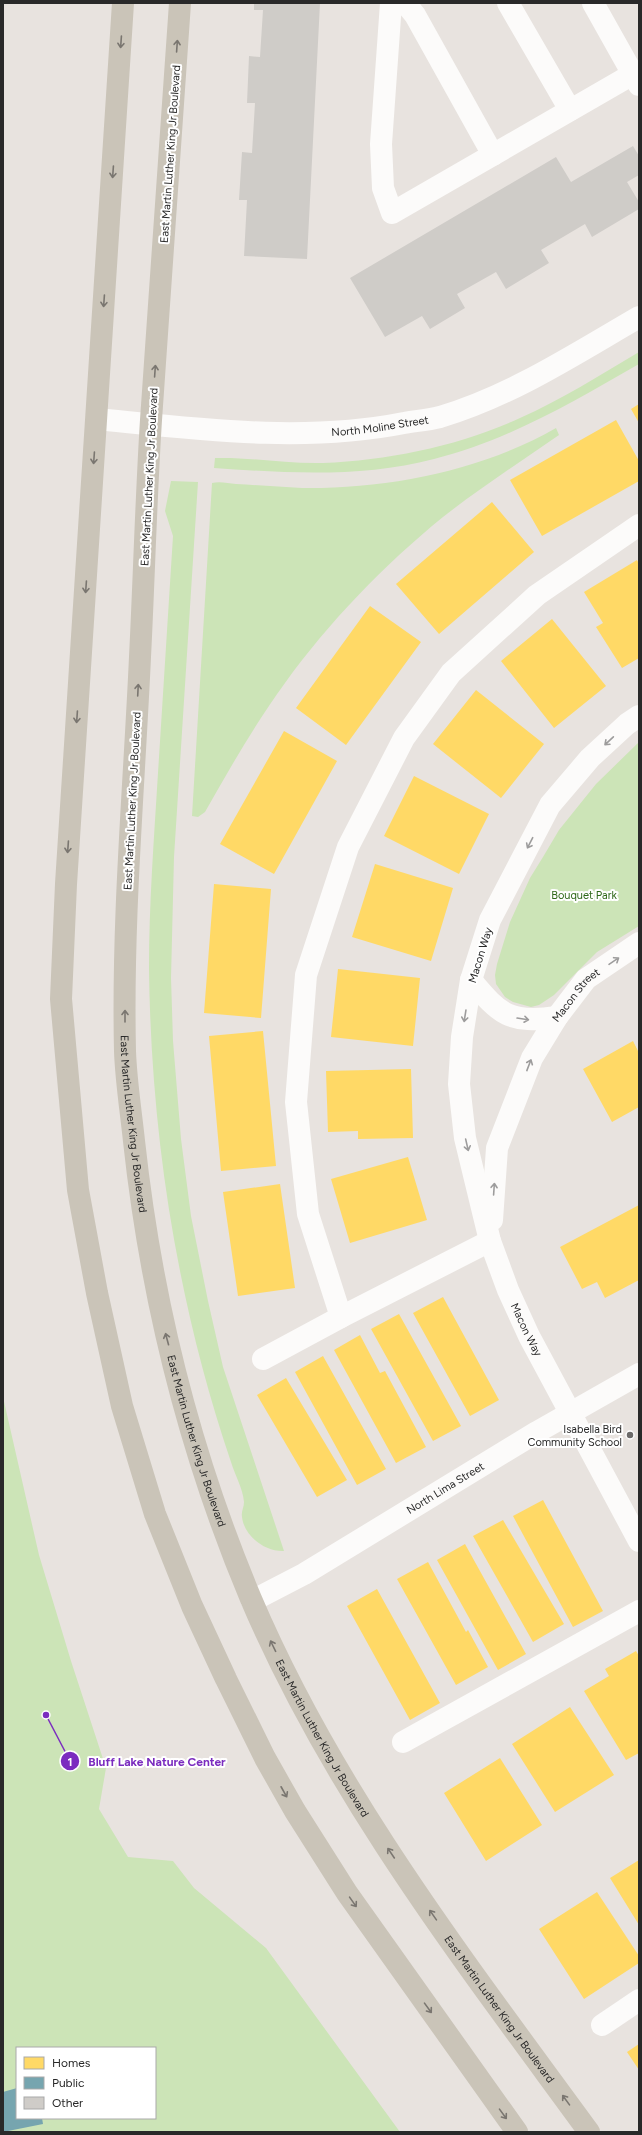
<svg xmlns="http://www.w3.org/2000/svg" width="642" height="2135" font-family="Figtree,sans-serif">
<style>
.green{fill:#cce4b7;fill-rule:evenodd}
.homes{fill:#ffd966}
.public{fill:#76a5af}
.building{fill:#cfccc8}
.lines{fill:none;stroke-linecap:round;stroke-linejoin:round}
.minor{stroke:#fcfbfa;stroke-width:22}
.major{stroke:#cac4b8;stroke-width:22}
.oneway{stroke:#7a7670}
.oneway2{stroke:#9d9c9c}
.poi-dot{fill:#6c6a69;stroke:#fff;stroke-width:1.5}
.labels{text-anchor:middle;stroke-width:4;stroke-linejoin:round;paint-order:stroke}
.street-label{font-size:11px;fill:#292929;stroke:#fff}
.park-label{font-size:11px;fill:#2e6818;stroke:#fff}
.poi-label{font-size:11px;fill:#292929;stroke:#fff;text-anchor:end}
.leader{fill:none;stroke:#7b2cbf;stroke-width:1.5}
.callout-dot{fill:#7b2cbf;stroke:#fff;stroke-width:1.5}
.mark-label{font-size:12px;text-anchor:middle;font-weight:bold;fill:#fff}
.callout-label{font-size:12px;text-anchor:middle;font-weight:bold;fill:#7b2cbf;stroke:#fff;stroke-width:4;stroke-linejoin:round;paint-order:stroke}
</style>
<rect width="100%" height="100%" fill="#e8e3df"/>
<!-- green -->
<path class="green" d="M639,352V364C573,402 509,440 434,459C362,478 287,473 214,468L215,458C251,457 287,464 323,463C390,460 459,446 520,418C561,400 600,375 639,352Z
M556,428L559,435C520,462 480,488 443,517C384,565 329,622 285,683C255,724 230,768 205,812L198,817L192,816L212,483C219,481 228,483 236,484C258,485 280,487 302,488C388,489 481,471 556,428Z
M171,481L198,482L174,857L171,978L173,1041L181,1139L191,1216L208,1301L223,1367L284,1551C265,1552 244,1536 242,1517C241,1511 244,1508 244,1502C243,1489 235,1475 231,1462C177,1303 151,1136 149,969C149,904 154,838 158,773C163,694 168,615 173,536L165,511Z
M639,742V926L597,952L554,995L539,1005L531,1007L513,1002L505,997L496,984L495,975L497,964L510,922L530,878L543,857L559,830L596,784Z
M3,1397L39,1555L71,1661L106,1768L99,1809L128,1857L173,1861L194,1888L266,1948L400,2132H3ZM17,2048H155V2118H17Z"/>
<!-- homes -->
<path class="homes" d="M639,404V423L631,409Z
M616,420L639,461V481L542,536L510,480Z
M492,502L534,552L439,634L396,584Z
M637,560L639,564V658L622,668L596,627L603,623L584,592Z
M370,606L421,642L346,745L296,708Z
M552,619L606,686L554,728L501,661Z
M476,690L544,744L501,798L433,744Z
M284,731L337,761L274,874L220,844Z
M414,776L489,814L459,874L384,836Z
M375,864L453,888L431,961L352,937Z
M214,884L271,889L261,1018L204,1013Z
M338,969L420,978L413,1046L331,1037Z
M263,1031L276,1166L221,1171L209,1036Z
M633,1041L639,1053V1107L612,1122L583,1069Z
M411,1069L413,1138L358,1139V1131L328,1132L326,1071Z
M408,1157L427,1220L350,1243L331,1179Z
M280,1184L295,1288L238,1296L223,1192Z
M639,1205V1280L605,1298L597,1282L582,1289L560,1247Z
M443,1297L499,1400L470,1416L413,1313Z
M399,1314L461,1426L433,1441L371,1329Z
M360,1335L380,1373L385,1371L426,1447L396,1463L334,1350Z
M323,1356L386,1469L357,1485L295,1372Z
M286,1378L347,1480L317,1497L257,1395Z
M543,1500L603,1611L573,1627L513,1516Z
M503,1520L564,1624L533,1642L473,1536Z
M465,1544L526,1654L498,1670L437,1560Z
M428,1562L466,1632L468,1630L488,1667L456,1685L397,1579Z
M377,1589L440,1703L410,1720L347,1606Z
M636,1651L639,1656V1753L626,1760L584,1691L609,1676L605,1669Z
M570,1707L614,1775L555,1812L512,1744Z
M500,1758L542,1825L486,1861L444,1793Z
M639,1860V1925L610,1878Z
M597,1892L639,1956V1963L584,1999L539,1929Z
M639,2044V2070L627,2052Z"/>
<!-- public -->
<path class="public" d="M17,2088V2118H42L43,2124L3,2132V2092Z"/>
<!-- building -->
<path class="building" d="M254,3H320L307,259L244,256L247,200H239L242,152L252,153L255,103H247L249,56L260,57L263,10H254Z
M633,146L639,156V175L627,182L639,202V209L592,237L585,224L541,250L549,263L506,289L496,272L457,294L465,308L430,329L422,316L385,337L350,278L556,157L571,182Z"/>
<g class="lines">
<!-- minor -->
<g class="minor">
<path d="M391,3L381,144L383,188L392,213L633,74"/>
<path d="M405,3L415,15L493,155"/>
<path d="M508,3L570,110"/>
<path d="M593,3L639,85"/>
<path id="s1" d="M97,419C198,429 303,443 404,423C416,421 428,420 440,417C511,396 575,354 639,317"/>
<path id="s2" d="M639,716L627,724L590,758L550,805L490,920L471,980L462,1037L459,1084L465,1138L490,1241L508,1290L529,1336L639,1541"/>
<path d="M471,980C500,1015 510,1024 557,1017"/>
<path id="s3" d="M492,1220L497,1148L532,1058L557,1017L586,979L639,943"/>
<path d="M341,1317L308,1214L296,1102L306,975L348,847L404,738L451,673L537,595L639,525"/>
<path d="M263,1359L341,1317L490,1241"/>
<path id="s4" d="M252,1601L304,1574L537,1432L639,1374"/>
<path d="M403,1742L639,1611"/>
<path d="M602,2025L639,2000"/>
</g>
<!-- major -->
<g class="major">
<path d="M123,3L66,884L61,999L78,1190L97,1293L122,1406L155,1514L192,1606L226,1679L265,1758L295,1811L347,1893L517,2132"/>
<path id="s5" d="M180,3C171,142 160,281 151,420C146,499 144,578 140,657C134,788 122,920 125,1051C126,1081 131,1112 134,1141C151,1298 190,1454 251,1599C334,1794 465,1962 589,2132"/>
</g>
</g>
<!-- one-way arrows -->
<defs><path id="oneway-shaft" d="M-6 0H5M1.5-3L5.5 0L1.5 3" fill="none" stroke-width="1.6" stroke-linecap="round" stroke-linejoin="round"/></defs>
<g class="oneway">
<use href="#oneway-shaft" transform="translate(121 42) rotate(94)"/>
<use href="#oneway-shaft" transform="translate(177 46) rotate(-86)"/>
<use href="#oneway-shaft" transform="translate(113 172) rotate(94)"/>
<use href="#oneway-shaft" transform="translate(104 301) rotate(94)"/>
<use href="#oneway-shaft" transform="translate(155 371) rotate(-86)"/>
<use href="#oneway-shaft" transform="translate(94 458) rotate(94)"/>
<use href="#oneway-shaft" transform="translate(86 587) rotate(94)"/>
<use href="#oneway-shaft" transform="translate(138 690) rotate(-87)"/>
<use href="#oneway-shaft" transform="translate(77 717) rotate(94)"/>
<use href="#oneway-shaft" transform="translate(68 847) rotate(94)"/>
<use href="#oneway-shaft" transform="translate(125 1016) rotate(-90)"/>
<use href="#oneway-shaft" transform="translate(167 1339) rotate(-105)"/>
<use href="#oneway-shaft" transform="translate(273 1646) rotate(-116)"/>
<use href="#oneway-shaft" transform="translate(284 1792) rotate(61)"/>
<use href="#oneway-shaft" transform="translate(391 1853) rotate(-124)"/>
<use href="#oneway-shaft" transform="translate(353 1902) rotate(55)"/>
<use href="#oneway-shaft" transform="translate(433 1915) rotate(-125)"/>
<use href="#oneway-shaft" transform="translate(428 2008) rotate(54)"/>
<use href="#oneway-shaft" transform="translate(566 2100) rotate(-126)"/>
<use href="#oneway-shaft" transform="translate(503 2114) rotate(54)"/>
</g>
<g class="oneway2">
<use href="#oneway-shaft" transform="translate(609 741) rotate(137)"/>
<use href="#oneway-shaft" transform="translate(530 843) rotate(117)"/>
<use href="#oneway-shaft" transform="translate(614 961) rotate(-34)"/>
<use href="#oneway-shaft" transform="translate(465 1016) rotate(99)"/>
<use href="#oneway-shaft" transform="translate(523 1019) rotate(9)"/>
<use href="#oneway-shaft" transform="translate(529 1065) rotate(-69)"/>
<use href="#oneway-shaft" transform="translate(467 1145) rotate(77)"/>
<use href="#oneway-shaft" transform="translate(494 1189) rotate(-86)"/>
</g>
<!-- markers -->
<circle class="poi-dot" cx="630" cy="1435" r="4"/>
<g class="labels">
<!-- street labels -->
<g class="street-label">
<text transform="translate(170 154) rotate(-86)" y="4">East Martin Luther King Jr Boulevard</text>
<text dy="4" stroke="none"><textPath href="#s1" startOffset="284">North Moline Street</textPath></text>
<text transform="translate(149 477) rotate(-87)" y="4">East Martin Luther King Jr Boulevard</text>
<text transform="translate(132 801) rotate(-87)" y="4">East Martin Luther King Jr Boulevard</text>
<text transform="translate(480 955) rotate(-73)" y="4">Macon Way</text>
<text dy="4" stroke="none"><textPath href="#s3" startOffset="246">Macon Street</textPath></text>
<text dy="4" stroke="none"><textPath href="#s5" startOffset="1123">East Martin Luther King Jr Boulevard</textPath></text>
<text dy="4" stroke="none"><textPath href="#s2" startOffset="680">Macon Way</textPath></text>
<text dy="4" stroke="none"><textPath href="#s5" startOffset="1447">East Martin Luther King Jr Boulevard</textPath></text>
<text dy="4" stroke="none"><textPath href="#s4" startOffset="224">North Lima Street</textPath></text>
<text dy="4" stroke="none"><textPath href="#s5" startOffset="1771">East Martin Luther King Jr Boulevard</textPath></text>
<text dy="4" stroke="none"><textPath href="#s5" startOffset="2095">East Martin Luther King Jr Boulevard</textPath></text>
</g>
<!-- park labels -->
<g class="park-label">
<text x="584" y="899">Bouquet Park</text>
</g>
<!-- poi labels -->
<g class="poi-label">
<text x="622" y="1433">Isabella Bird<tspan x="622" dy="13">Community School</tspan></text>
</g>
</g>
<!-- callouts -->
<path class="leader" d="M46 1715L70 1761"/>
<g class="callout-dot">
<circle cx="46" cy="1715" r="4"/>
<circle cx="70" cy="1761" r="10"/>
</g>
<g class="mark-label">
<text x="70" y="1766">1</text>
</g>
<g class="callout-label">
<text x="157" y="1766">Bluff Lake Nature Center</text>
</g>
<!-- border -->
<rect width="642" height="2135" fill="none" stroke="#292929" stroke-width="8"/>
<!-- legend -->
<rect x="16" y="2047" width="140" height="72" fill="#ffffff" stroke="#a9a9a9"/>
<rect x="24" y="2057" width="20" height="12" fill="#ffd966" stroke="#a9a9a9"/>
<text x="52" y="2067" font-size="12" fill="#292929">Homes</text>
<rect x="24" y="2077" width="20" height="12" fill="#76a5af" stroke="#a9a9a9"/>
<text x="52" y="2087" font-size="12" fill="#292929">Public</text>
<rect x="24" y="2097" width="20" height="12" fill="#cfccc8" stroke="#a9a9a9"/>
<text x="52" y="2107" font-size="12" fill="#292929">Other</text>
</svg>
